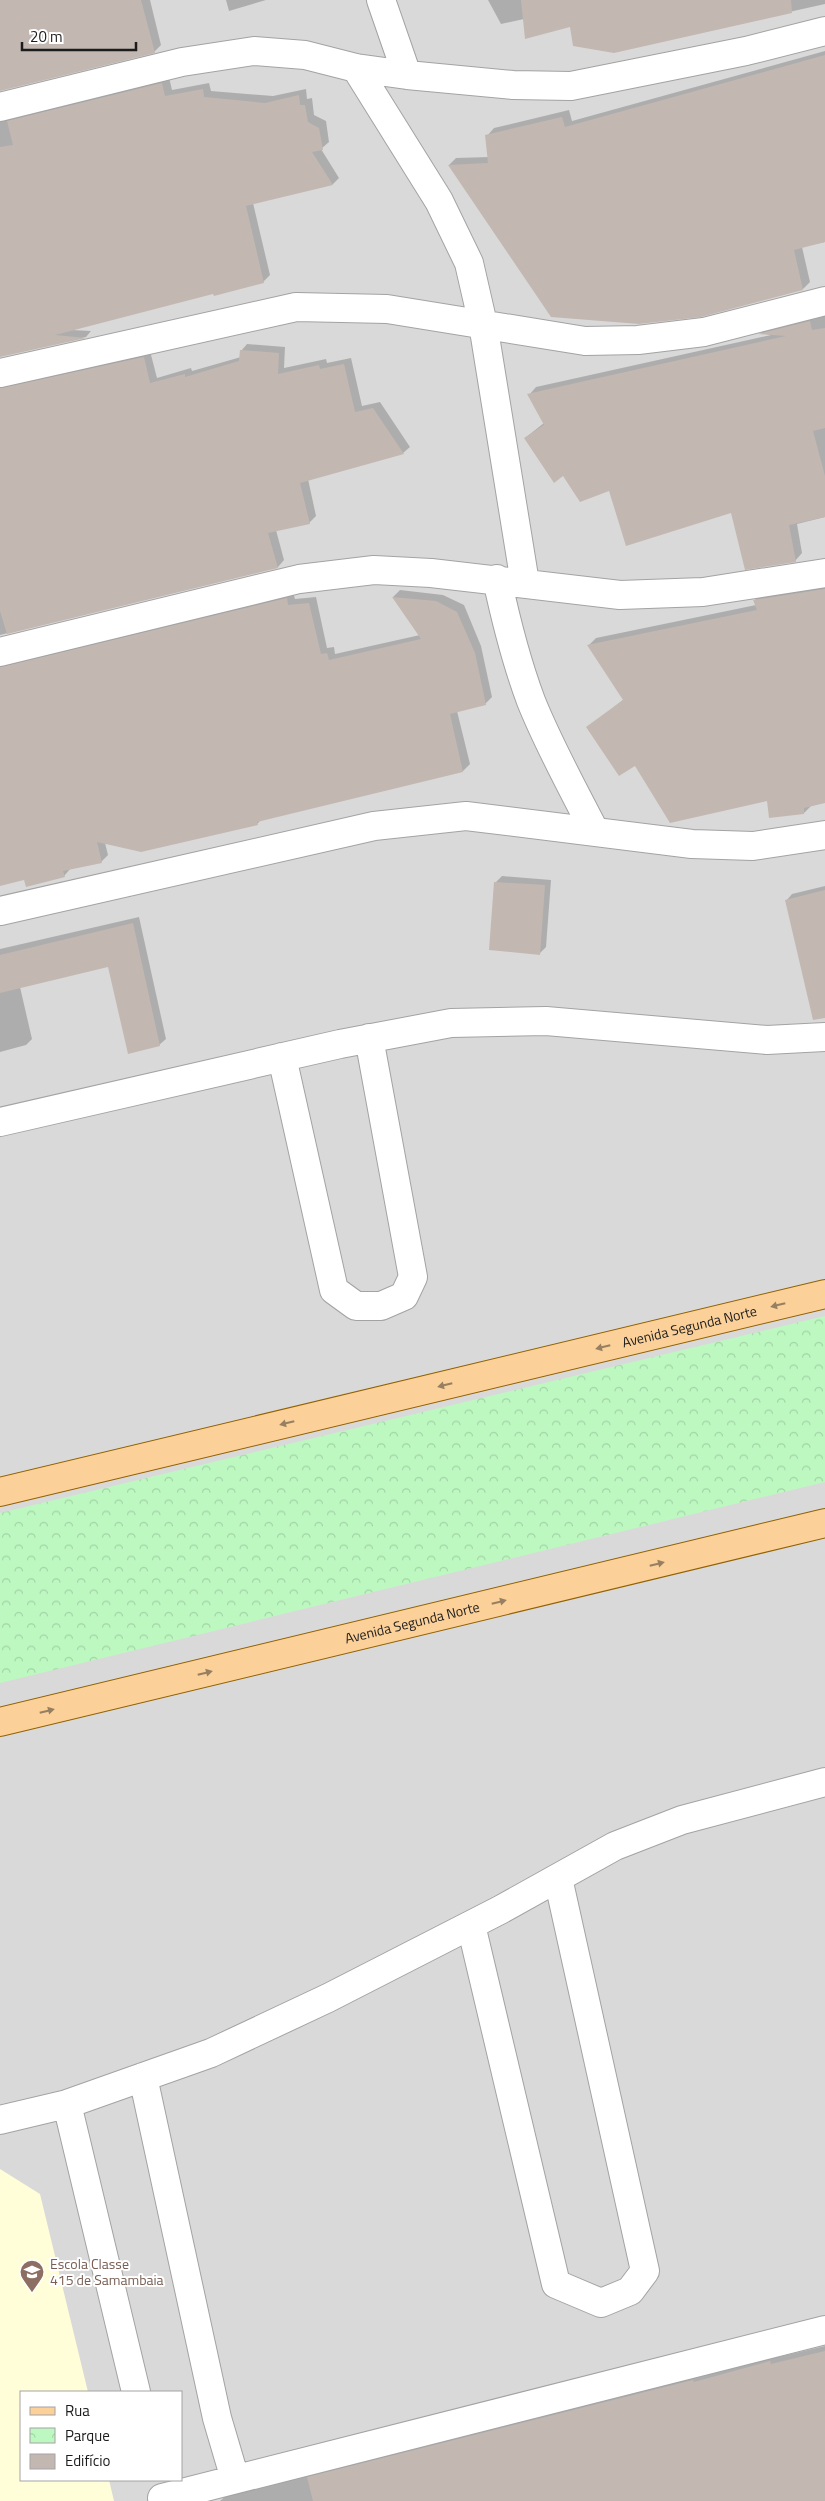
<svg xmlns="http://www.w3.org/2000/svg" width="825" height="2501" font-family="'Titillium Web',sans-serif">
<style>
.residential{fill:#dad9d9;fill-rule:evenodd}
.education{fill:#fffed9}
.park{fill:url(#park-crowns)}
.shadow{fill:#0003}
.building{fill:#c2b8b1}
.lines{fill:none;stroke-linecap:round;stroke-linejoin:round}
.minor-casing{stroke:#a3a3a3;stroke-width:30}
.major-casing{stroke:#926101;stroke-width:30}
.minor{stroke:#fff;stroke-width:28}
.major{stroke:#fbd099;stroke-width:28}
.oneway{fill:#977f61}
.labels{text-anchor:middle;stroke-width:4;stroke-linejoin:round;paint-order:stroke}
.street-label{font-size:14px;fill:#1c1c1c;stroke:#fff}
.education-label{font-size:14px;fill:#785e54;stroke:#fff;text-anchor:start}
</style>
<defs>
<pattern id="park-crowns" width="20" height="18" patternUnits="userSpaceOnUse" patternTransform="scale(1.25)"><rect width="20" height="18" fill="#bdf8c1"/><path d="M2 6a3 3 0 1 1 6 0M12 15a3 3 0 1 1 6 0" fill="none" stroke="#a2d4a5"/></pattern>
</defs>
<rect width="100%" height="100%" fill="#ede9e1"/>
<!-- residential -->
<path class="residential" d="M0,0H825V2501H0ZM21,2392H181V2480H21Z"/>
<!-- education -->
<path class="education" d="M0,2169L40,2194L88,2392H21V2480H109L114,2501H0Z"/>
<!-- park -->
<path class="park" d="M825,1316V1482L0,1683V1513Z"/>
<!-- shadow -->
<path class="shadow" d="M0,0H150L161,45L154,52L0,90Z
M226,0H266L229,11Z
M488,0H825V4L614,51L571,25L524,19L501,24Z
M825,51V242L802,247L810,282L803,289L449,165L456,158L489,157L487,136L494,128L569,110L572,121Z
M169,77L172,90L209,83L211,91L273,96L306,89L307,99L312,98L314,115L326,121L329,142L321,149L339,178L333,184L253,203L270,275L263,282L214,292L72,330L91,331L86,337L0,356V114Z
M825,312V517L797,524L802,553L795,561L732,511L610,490L563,474L525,438L544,423L529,395L536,387L771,335L761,333L767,327Z
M247,344L285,347L284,368L326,359L327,363L351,358L362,406L380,402L410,447L403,453L308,479L316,516L309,523L276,530L284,560L278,567L0,635V380L150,351L157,378L191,368L192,371L241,357V351Z
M825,583V802L811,806L804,813L768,800L635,764L588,728L624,699L589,645L596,638L756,605L755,600L762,593Z
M400,590L443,595L464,605L481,646L492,697L485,704L457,711L470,764L463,771L261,820L257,824L105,843L108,855L101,862L71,868L64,876L25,878L0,884V659L293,592L295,599L316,597L327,648L334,647L335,654L420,635L393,597Z
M502,876L551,880L546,947L540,953L496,882Z
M825,886V959L786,901L792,894Z
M139,917L166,1039L159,1045L109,966L20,987L32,1039L26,1045L0,1052V949Z
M825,2346V2501H220L228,2494L311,2475L316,2470L778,2355V2357Z"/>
<!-- building -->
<path class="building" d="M0,0H141L155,53L0,91Z
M521,0H791L792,13L614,53L573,46L570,27L525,39Z
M825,55V242L794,250L803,290L701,317L639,324L551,317L448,165L488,163L485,135L562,117L565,127Z
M162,83L165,96L203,89L204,97L265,103L299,95L300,105H305L308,122L319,128L323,150L312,152L333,185L246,206L264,283L214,296L213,294L55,335L86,338L0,357V147L13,145L7,121Z
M810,321L812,330L825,328V428L813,431L825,476V517L789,525L796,562L745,570L731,513L626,546L609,491L580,502L563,476L554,483L524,438L544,425L527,394L786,336L758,334Z
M240,350L279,353L278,374L319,365L320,369L344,364L355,412L373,408L404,454L300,483L310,524L268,533L278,568L7,634L0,611V388L144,357L150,383L185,374V377L239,361Z
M825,589V803L804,808V814L769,818L767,801L670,823L635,766L619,776L586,727L623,700L587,645L757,610L753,600Z
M392,597L436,601L457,612L475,653L486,705L450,714L463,772L257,822L258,825L141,852L97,842L102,863L63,871L65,877L26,887L24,880L0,886V667L287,598L288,605L309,603L321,654L327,653L329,660L421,639Z
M494,882L545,885L540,955L489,950Z
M825,890V1018L813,1020L785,900Z
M133,923L160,1046L128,1054L108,967L0,993V955Z
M825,2351V2501H313L307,2477L693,2380L694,2382L770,2361L771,2364Z"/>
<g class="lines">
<defs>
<path id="minor" d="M381,0L407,75
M356,68L439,201L469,263L483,324L525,583
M0,107L182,62L254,51L305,55L356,68L407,75L513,85L571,86L746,51L825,31
M0,373L296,307L387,309L585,341L638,340L704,332L825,301
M497,579C506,621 516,661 531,701C549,746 573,789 595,832
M0,652L299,579L374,570L431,573L620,595L703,592L825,573
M0,911L374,826L466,816L692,844L753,846L825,835
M282,1057L334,1290L356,1306H381L404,1296L413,1277L369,1038
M0,1122L340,1044L451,1023L546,1021L767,1040L825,1037
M471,1925L556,2284L601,2303L630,2291L645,2271L558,1878
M143,2077L217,2418L235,2479
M67,2104L136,2392
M0,2120L67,2104L211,2053L328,1998L500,1910L615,1846L682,1820L825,1782
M162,2498L825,2330"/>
<g id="major">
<path id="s1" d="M0,1492L825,1294"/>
<path id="s2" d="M0,1722L825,1523"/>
</g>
</defs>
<!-- minor casing -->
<use href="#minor" class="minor-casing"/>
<!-- major casing -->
<use href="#major" class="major-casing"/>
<!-- minor -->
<use href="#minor" class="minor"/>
<!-- major -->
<use href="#major" class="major"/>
</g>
<!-- one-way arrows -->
<defs><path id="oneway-solid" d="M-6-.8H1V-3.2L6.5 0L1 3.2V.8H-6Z" transform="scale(1.25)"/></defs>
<g class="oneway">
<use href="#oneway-solid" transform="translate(778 1305) rotate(166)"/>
<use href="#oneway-solid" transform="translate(603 1347) rotate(166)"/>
<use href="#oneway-solid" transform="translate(445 1385) rotate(166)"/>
<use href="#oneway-solid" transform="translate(287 1423) rotate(166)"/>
<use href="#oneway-solid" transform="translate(657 1564) rotate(-14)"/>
<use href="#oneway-solid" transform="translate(499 1602) rotate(-14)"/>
<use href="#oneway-solid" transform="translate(205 1673) rotate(-14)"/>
<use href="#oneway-solid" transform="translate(47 1711) rotate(-14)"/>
</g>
<!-- icons -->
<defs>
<symbol id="school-pin" viewBox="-11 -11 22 30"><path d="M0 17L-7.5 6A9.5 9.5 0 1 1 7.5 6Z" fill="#8d6e63" stroke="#fff"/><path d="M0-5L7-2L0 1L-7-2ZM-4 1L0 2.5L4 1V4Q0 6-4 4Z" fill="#fff"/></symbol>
</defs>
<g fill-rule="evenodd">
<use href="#school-pin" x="18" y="2258" width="28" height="38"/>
</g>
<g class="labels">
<!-- street labels -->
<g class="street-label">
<text dy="5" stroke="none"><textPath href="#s1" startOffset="709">Avenida Segunda Norte</textPath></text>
<text dy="5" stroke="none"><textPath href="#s2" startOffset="424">Avenida Segunda Norte</textPath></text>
</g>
<!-- education labels -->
<g class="education-label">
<text x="50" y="2269">Escola Classe<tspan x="50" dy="16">415 de Samambaia</tspan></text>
</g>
</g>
<!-- legend -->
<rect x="20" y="2391" width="162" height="90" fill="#ffffff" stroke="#a4a4a4"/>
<rect x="30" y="2407" width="25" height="8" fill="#fbd099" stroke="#a4a4a4"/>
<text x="65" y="2416" font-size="15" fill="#1c1c1c">Rua</text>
<rect x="30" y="2428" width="25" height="15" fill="url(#park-crowns)" stroke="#a4a4a4"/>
<text x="65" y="2441" font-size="15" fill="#1c1c1c">Parque</text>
<rect x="30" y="2454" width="25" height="15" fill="#c2b8b1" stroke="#a4a4a4"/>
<text x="65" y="2466" font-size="15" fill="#1c1c1c">Edifício</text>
<!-- scale -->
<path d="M22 42v8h114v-8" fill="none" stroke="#1c1c1c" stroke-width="2.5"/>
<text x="30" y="42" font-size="15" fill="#1c1c1c" stroke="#ffffff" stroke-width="4" paint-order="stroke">20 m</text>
</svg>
